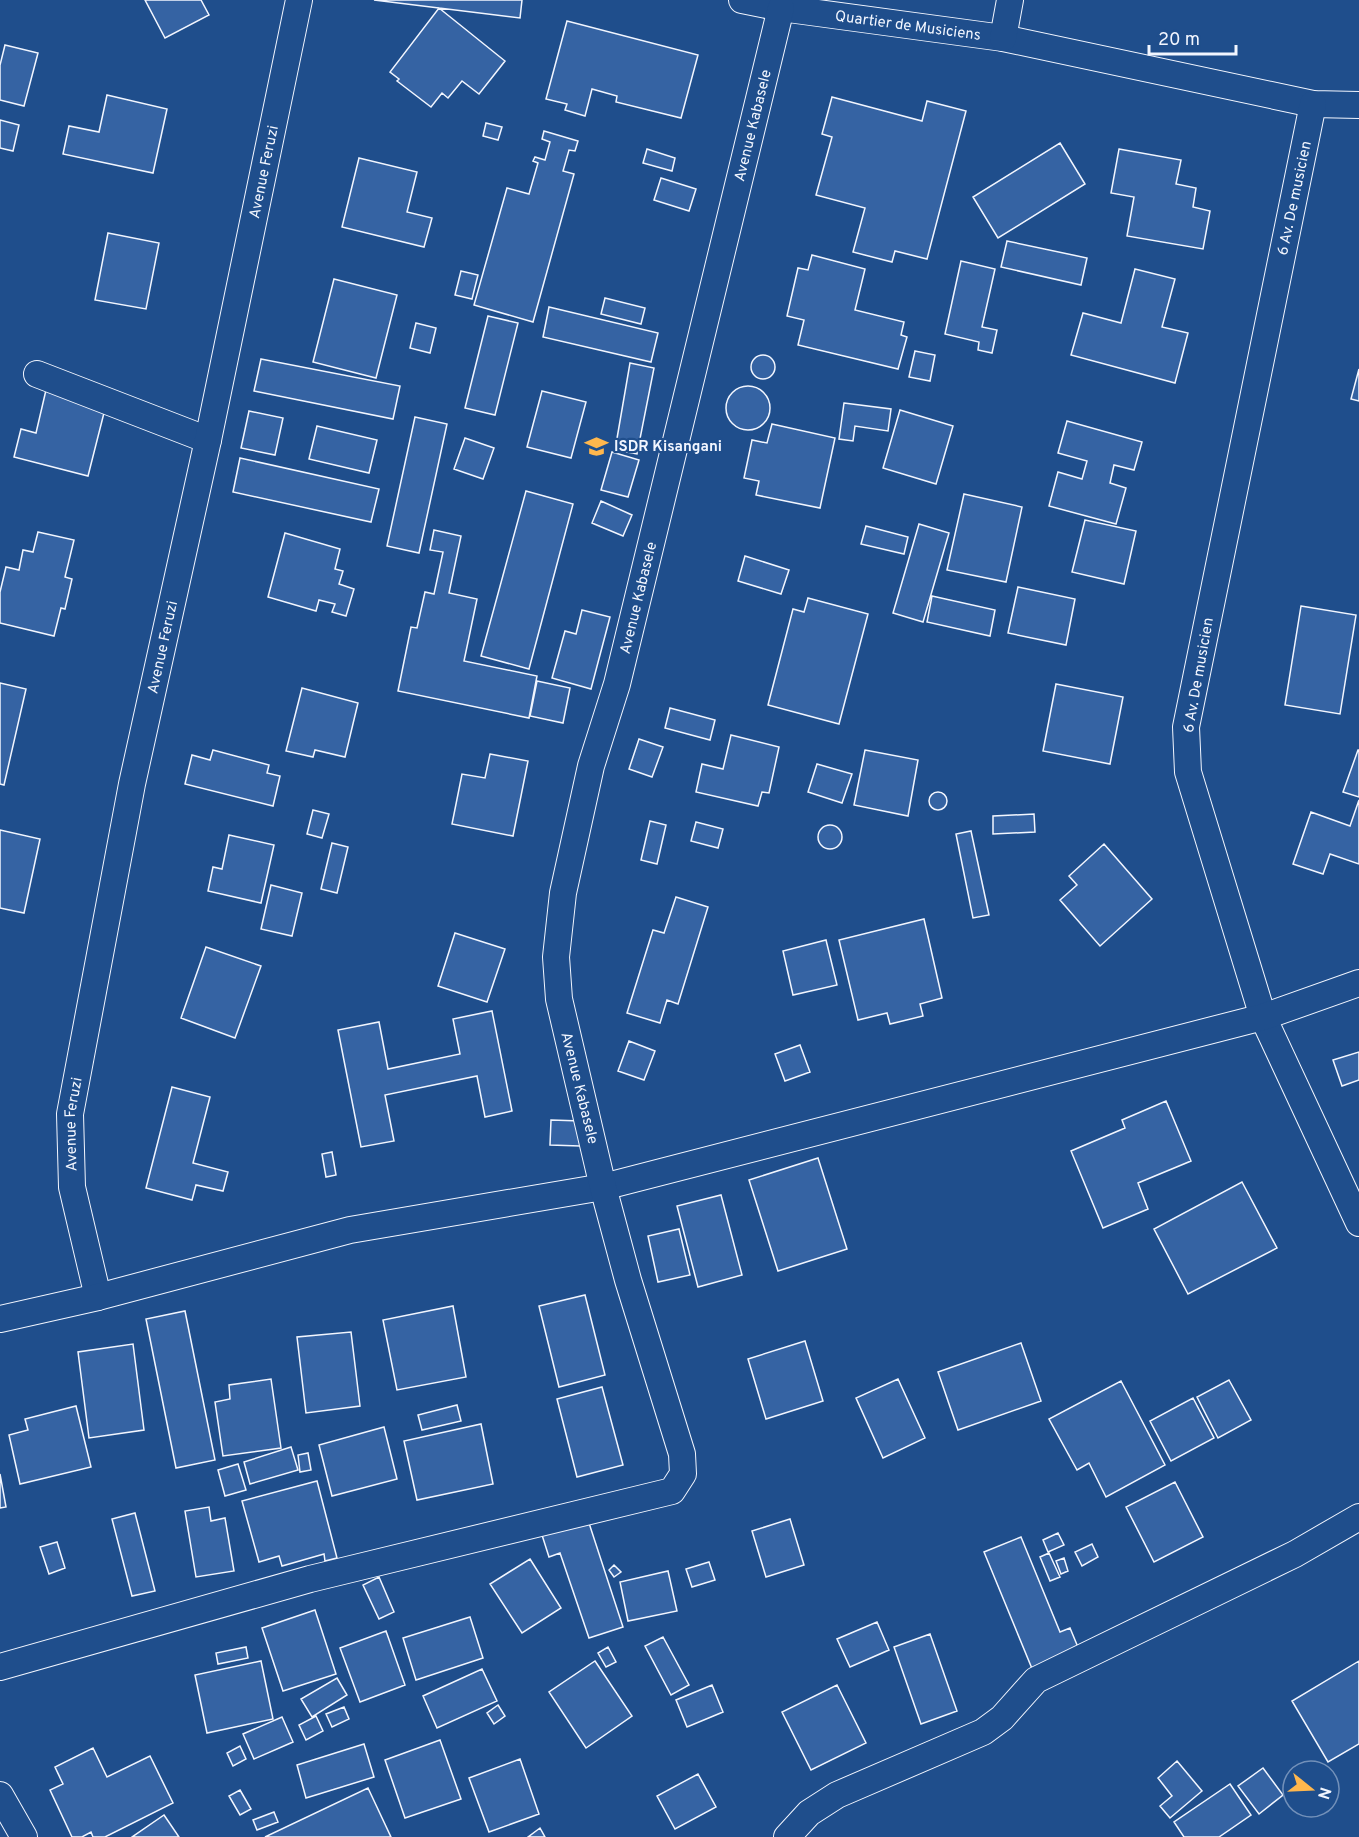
<svg xmlns="http://www.w3.org/2000/svg" width="1359" height="1837" font-family="Overpass,sans-serif">
<style>
.building{fill:#3563a3;stroke:#f2f6ff;stroke-width:1.5}
.lines{fill:none;stroke-linecap:round;stroke-linejoin:round}
.minor-casing{stroke:#f2f6ff;stroke-width:28}
.minor{stroke:#1f4e8c;stroke-width:26}
.labels{text-anchor:middle;stroke-width:4.5;stroke-linejoin:round;paint-order:stroke}
.street-label{font-size:15px;fill:#f2f6ff;stroke:#1f4e8c}
.poi-label{font-size:15px;font-weight:bold;fill:#f2f6ff;stroke:#1f4e8c;text-anchor:start}
</style>
<rect width="100%" height="100%" fill="#1f4e8c"/>
<!-- building -->
<path class="building" d="M145,0H201L209,15L165,38Z
M374,0H522L520,18Z
M439,8L505,61L479,94L462,81L448,98L442,93L431,107L397,81L399,79L390,72Z
M567,21L698,55L681,118L616,102L617,96L592,89L585,116L565,110L567,104L546,99Z
M5,45L38,53L24,106L0,100V65Z
M107,95L167,109L153,173L63,154L69,126L99,132Z
M832,97L922,121L927,101L966,111L927,259L895,251L892,262L853,252L865,208L816,195L832,137L822,134Z
M0,120L19,125L13,151L0,148Z
M486,123L502,127L498,140L483,136Z
M544,131L578,141L575,151L569,150L563,171L574,174L533,322L474,305L507,188L529,194L538,163L533,161L535,157L545,160L550,142L542,139Z
M1060,143L1085,184L998,238L973,197Z
M647,149L675,158L672,171L643,163Z
M1119,149L1181,160L1176,184L1196,188L1193,207L1210,211L1203,249L1127,236L1134,197L1111,193Z
M359,158L417,172L407,212L432,218L424,247L342,227Z
M661,178L696,189L689,211L654,200Z
M108,233L159,243L146,309L95,300Z
M1007,241L1087,258L1081,285L1001,267Z
M812,255L865,269L855,310L904,322L901,335L907,337L898,369L798,345L804,320L787,316L798,268L808,270Z
M961,261L995,269L982,327L997,330L992,353L978,350L979,342L945,334Z
M1135,269L1175,279L1162,327L1188,333L1175,383L1071,355L1083,313L1121,323Z
M461,271L478,275L472,299L455,295Z
M334,279L397,295L376,378L313,362Z
M605,298L645,308L641,324L601,314Z
M549,307L658,333L651,362L543,337Z
M488,316L518,323L495,415L465,408Z
M416,323L436,328L430,353L410,348Z
M915,351L935,355L930,381L909,377Z
M751 367a12 12 0 1 1 24 0a12 12 0 1 1-24 0Z
M261,359L400,386L393,419L254,391Z
M630,363L654,368L637,454L615,450Z
M1359,369V401L1351,399Z
M726 408a22 22 0 1 1 44 0a22 22 0 1 1-44 0Z
M46,390L106,405L88,476L14,457L21,429L36,433Z
M542,391L586,402L571,458L527,447Z
M844,403L891,409L888,431L855,426L853,441L839,439Z
M900,410L953,426L936,484L883,468Z
M249,411L283,418L275,455L241,448Z
M415,417L447,424L419,553L387,546Z
M1067,421L1142,442L1134,470L1114,465L1110,483L1126,488L1116,524L1049,506L1058,472L1082,479L1087,461L1058,453Z
M772,424L835,438L820,508L756,495L759,481L744,478L752,440L767,443Z
M317,426L377,440L369,473L309,459Z
M465,438L494,448L483,479L454,469Z
M612,452L639,460L628,497L601,490Z
M240,458L379,489L371,522L233,492Z
M526,491L573,504L529,669L481,656Z
M964,494L1022,507L1006,582L947,570Z
M601,501L632,515L623,536L592,523Z
M1085,520L1136,531L1124,584L1072,572Z
M919,524L949,533L923,622L893,613Z
M866,526L908,537L904,554L861,544Z
M434,530L461,536L449,593L477,599L464,661L537,676L529,718L398,691L411,627L417,628L425,592L434,594L443,552L430,550Z
M38,532L74,540L65,577L72,579L65,609L61,608L54,636L0,623V592L6,567L19,570L23,550L33,552Z
M285,533L340,549L335,569L343,571L339,584L354,589L346,616L332,612L335,604L319,600L316,611L268,597Z
M745,556L789,570L781,594L738,581Z
M1018,587L1075,599L1066,645L1008,633Z
M932,596L995,610L990,636L927,622Z
M808,598L868,614L839,724L768,705L793,609L804,612Z
M1301,606L1356,615L1340,714L1285,705Z
M582,610L610,617L591,689L552,678L565,631L576,634Z
M537,681L570,688L563,723L530,716Z
M0,683L26,689L4,785L0,784Z
M1056,684L1123,697L1110,764L1043,751Z
M302,688L358,703L345,757L315,750L313,757L286,751Z
M670,708L715,720L710,740L665,728Z
M731,735L779,747L769,793L762,792L758,806L696,792L702,764L723,769Z
M639,739L663,747L652,777L629,769Z
M213,750L269,765L267,773L280,776L273,806L185,784L192,755L210,760Z
M865,750L918,760L908,816L854,805Z
M1358,750H1359V797L1343,792Z
M490,754L528,761L513,836L452,824L462,774L485,778Z
M817,764L852,774L842,803L808,792Z
M929 801a9 9 0 1 1 18 0a9 9 0 1 1-18 0Z
M1359,800V864L1330,854L1323,874L1293,864L1311,812L1350,826Z
M313,810L329,814L322,838L307,834Z
M1034,814L1035,832L993,834V816Z
M650,821L666,825L657,864L641,860Z
M696,822L723,829L718,848L691,841Z
M818 837a12 12 0 1 1 24 0a12 12 0 1 1-24 0Z
M0,830L40,839L24,913L0,908Z
M971,831L989,915L973,918L956,834Z
M229,835L274,845L261,903L208,891L213,867L222,869Z
M332,843L348,847L337,893L321,889Z
M1104,844L1152,899L1100,946L1060,900L1077,885L1069,876Z
M271,885L302,893L292,936L261,929Z
M676,897L708,907L678,1004L667,1000L660,1023L627,1013L653,930L664,933Z
M924,919L942,998L920,1004L923,1016L890,1024L887,1013L858,1020L839,940Z
M455,933L505,949L487,1002L438,986Z
M826,940L837,985L793,995L783,951Z
M206,947L261,966L235,1038L181,1018Z
M492,1011L512,1111L485,1117L477,1076L385,1095L394,1141L361,1147L338,1030L379,1022L388,1069L460,1054L453,1019Z
M629,1041L655,1051L644,1080L618,1071Z
M800,1045L810,1072L785,1081L775,1054Z
M1359,1052V1080L1342,1086L1333,1060Z
M172,1087L210,1097L193,1163L228,1172L223,1191L196,1185L192,1200L146,1188Z
M1166,1101L1191,1161L1138,1183L1148,1209L1103,1228L1071,1151L1125,1128L1122,1120Z
M551,1120L581,1121L580,1146L550,1145Z
M332,1152L336,1175L326,1177L322,1154Z
M818,1158L847,1249L778,1271L749,1180Z
M1242,1182L1277,1248L1188,1294L1154,1229Z
M721,1195L742,1275L698,1287L677,1206Z
M679,1229L690,1275L658,1282L648,1236Z
M585,1295L605,1375L559,1387L539,1306Z
M453,1306L466,1377L397,1390L383,1320Z
M185,1311L215,1460L176,1468L146,1319Z
M351,1332L360,1406L306,1413L297,1337Z
M805,1341L823,1401L766,1419L748,1359Z
M1021,1343L1041,1401L958,1430L938,1372Z
M133,1344L144,1430L89,1438L78,1352Z
M271,1379L281,1448L223,1456L215,1402L230,1399L229,1385Z
M898,1379L925,1438L883,1458L856,1398Z
M1229,1380L1251,1420L1218,1438L1197,1397Z
M1121,1381L1165,1465L1106,1497L1089,1463L1077,1470L1049,1419Z
M602,1387L623,1465L577,1477L557,1399Z
M1193,1398L1214,1438L1171,1461L1150,1421Z
M457,1405L461,1421L422,1430L418,1415Z
M76,1406L91,1467L20,1484L9,1435L28,1430L25,1419Z
M481,1424L493,1484L417,1500L404,1441Z
M384,1427L397,1479L332,1496L319,1445Z
M291,1447L298,1470L250,1484L244,1462Z
M308,1453L311,1470L300,1472L298,1455Z
M238,1464L246,1490L225,1496L218,1470Z
M0,1474L6,1507L0,1508Z
M317,1481L337,1558L325,1561L324,1554L282,1566L279,1556L259,1562L242,1501Z
M1175,1482L1203,1537L1154,1562L1126,1507Z
M209,1507L211,1521L225,1518L234,1571L196,1577L185,1511Z
M135,1513L155,1591L132,1596L112,1519Z
M790,1519L804,1565L766,1577L752,1531Z
M588,1520L623,1627L589,1638L560,1553L549,1557L542,1535Z
M1058,1533L1064,1545L1048,1552L1043,1540Z
M1021,1537L1060,1632L1070,1628L1080,1652L1033,1671L984,1552Z
M57,1542L65,1568L49,1574L40,1547Z
M1092,1544L1098,1557L1082,1566L1075,1552Z
M1049,1553L1060,1577L1050,1581L1040,1557Z
M1064,1558L1068,1571L1061,1574L1056,1561Z
M530,1559L561,1608L522,1633L490,1584Z
M709,1562L715,1580L692,1587L686,1569Z
M614,1565L621,1572L614,1577L609,1570Z
M668,1571L677,1611L628,1621L620,1582Z
M379,1577L394,1612L379,1619L363,1585Z
M315,1610L336,1674L283,1691L262,1628Z
M470,1617L483,1658L416,1680L403,1638Z
M877,1622L889,1650L850,1667L837,1639Z
M386,1631L405,1685L360,1702L340,1648Z
M930,1634L957,1711L921,1724L894,1647Z
M663,1637L689,1685L671,1695L645,1646Z
M246,1647L248,1658L218,1664L216,1653Z
M608,1647L616,1662L606,1667L598,1653Z
M261,1661L273,1719L207,1733L195,1675Z
M595,1661L632,1716L586,1748L549,1692Z
M1359,1661V1744L1328,1762L1292,1701Z
M482,1669L497,1701L437,1728L423,1696Z
M337,1678L347,1695L312,1717L301,1699Z
M712,1685L723,1712L687,1727L676,1700Z
M837,1685L866,1743L811,1770L782,1712Z
M498,1705L505,1716L494,1724L487,1713Z
M344,1707L349,1719L332,1727L326,1714Z
M316,1716L323,1731L306,1740L299,1725Z
M282,1717L293,1742L254,1759L243,1734Z
M440,1740L461,1799L405,1818L385,1760Z
M364,1744L374,1777L306,1798L297,1765Z
M240,1746L246,1759L233,1766L227,1753Z
M93,1748L107,1777L150,1756L173,1803L105,1837H93L91,1832L82,1837H72L50,1790L63,1784L55,1767Z
M520,1759L539,1814L489,1832L469,1778Z
M1177,1761L1202,1791L1170,1818L1160,1806L1172,1796L1158,1778Z
M1263,1768L1283,1795L1259,1814L1238,1786Z
M698,1774L716,1807L675,1829L657,1796Z
M1230,1784L1251,1815L1219,1837H1184L1174,1822Z
M368,1788L391,1837H265Z
M240,1790L251,1809L240,1815L229,1796Z
M274,1812L278,1822L257,1830L253,1820Z
M164,1815L179,1837H132Z
M540,1828L545,1837H528Z"/>
<g class="lines">
<defs>
<g id="minor">
<path id="s1" d="M742,0L781,8L1003,38L1313,104L1359,105"/>
<path d="M1003,38L1010,0"/>
<path d="M1313,104L1186,727L1188,772L1263,1017L1359,1223"/>
<path d="M37,374L208,440"/>
<path id="s2" d="M98,1297L72,1187L70,1114L132,784L208,440L299,0"/>
<path d="M0,1319L98,1297L350,1230L603,1187L1263,1017L1359,983"/>
<path id="s3" d="M0,1667L310,1579L672,1491L683,1474L682,1454L628,1280L603,1187L559,999L556,957L563,893L591,766L617,684L781,8"/>
<path d="M0,1795L24,1837"/>
<path d="M787,1837L809,1813L837,1795L983,1732L1002,1718L1036,1680L1295,1554L1359,1517"/>
</g>
</defs>
<!-- minor casing -->
<use href="#minor" class="minor-casing"/>
<!-- minor -->
<use href="#minor" class="minor"/>
</g>
<!-- icons -->
<defs>
<symbol id="university-bare" viewBox="-9 -9 18 18"><path d="M0-5L7-2L0 1L-7-2ZM-4 1L0 2.5L4 1V4Q0 6-4 4Z" fill="#ffb74d" stroke="#1f4e8c" stroke-width="2.5" paint-order="stroke"/></symbol>
</defs>
<g fill-rule="evenodd">
<use href="#university-bare" x="580" y="430" width="33" height="33"/>
</g>
<g class="labels">
<!-- street labels -->
<g class="street-label">
<text dy="5" stroke="none"><textPath href="#s1" startOffset="168">Quartier de Musiciens</textPath></text>
<text dy="5" stroke="none"><textPath href="#s3" startOffset="2104">Avenue Kabasele</textPath></text>
<text dy="5" stroke="none"><textPath href="#s2" startOffset="1148">Avenue Feruzi</textPath></text>
<text transform="translate(1294 198) rotate(-78)" y="5">6 Av. De musicien</text>
<text dy="5" stroke="none"><textPath href="#s3" startOffset="1618">Avenue Kabasele</textPath></text>
<text dy="5" stroke="none"><textPath href="#s2" startOffset="662">Avenue Feruzi</textPath></text>
<text transform="translate(1198 675) rotate(-80)" y="5">6 Av. De musicien</text>
<text transform="translate(580 1088) rotate(76)" y="5">Avenue Kabasele</text>
<text dy="5" stroke="none"><textPath href="#s2" startOffset="176">Avenue Feruzi</textPath></text>
</g>
<!-- poi labels -->
<g class="poi-label">
<text x="614" y="451">ISDR Kisangani</text>
</g>
</g>
<!-- north arrow -->
<g transform="translate(1311 1789) rotate(108)"><circle r="28" fill="#1f4e8c" stroke="#7391ba" stroke-width="1.5"/>
<path d="M0-4.5L10 22L0 15L-10 22Z" fill="#ffb74d"/>
<text y="-9" font-size="16" font-weight="bold" text-anchor="middle" fill="#f2f6ff">N</text>
</g>
<!-- scale -->
<path d="M1149 45v9h87v-9" fill="none" stroke="#f2f6ff" stroke-width="3"/>
<text x="1158" y="45" font-size="18" fill="#f2f6ff" stroke="#1f4e8c" stroke-width="4.5" paint-order="stroke">20 m</text>
</svg>
